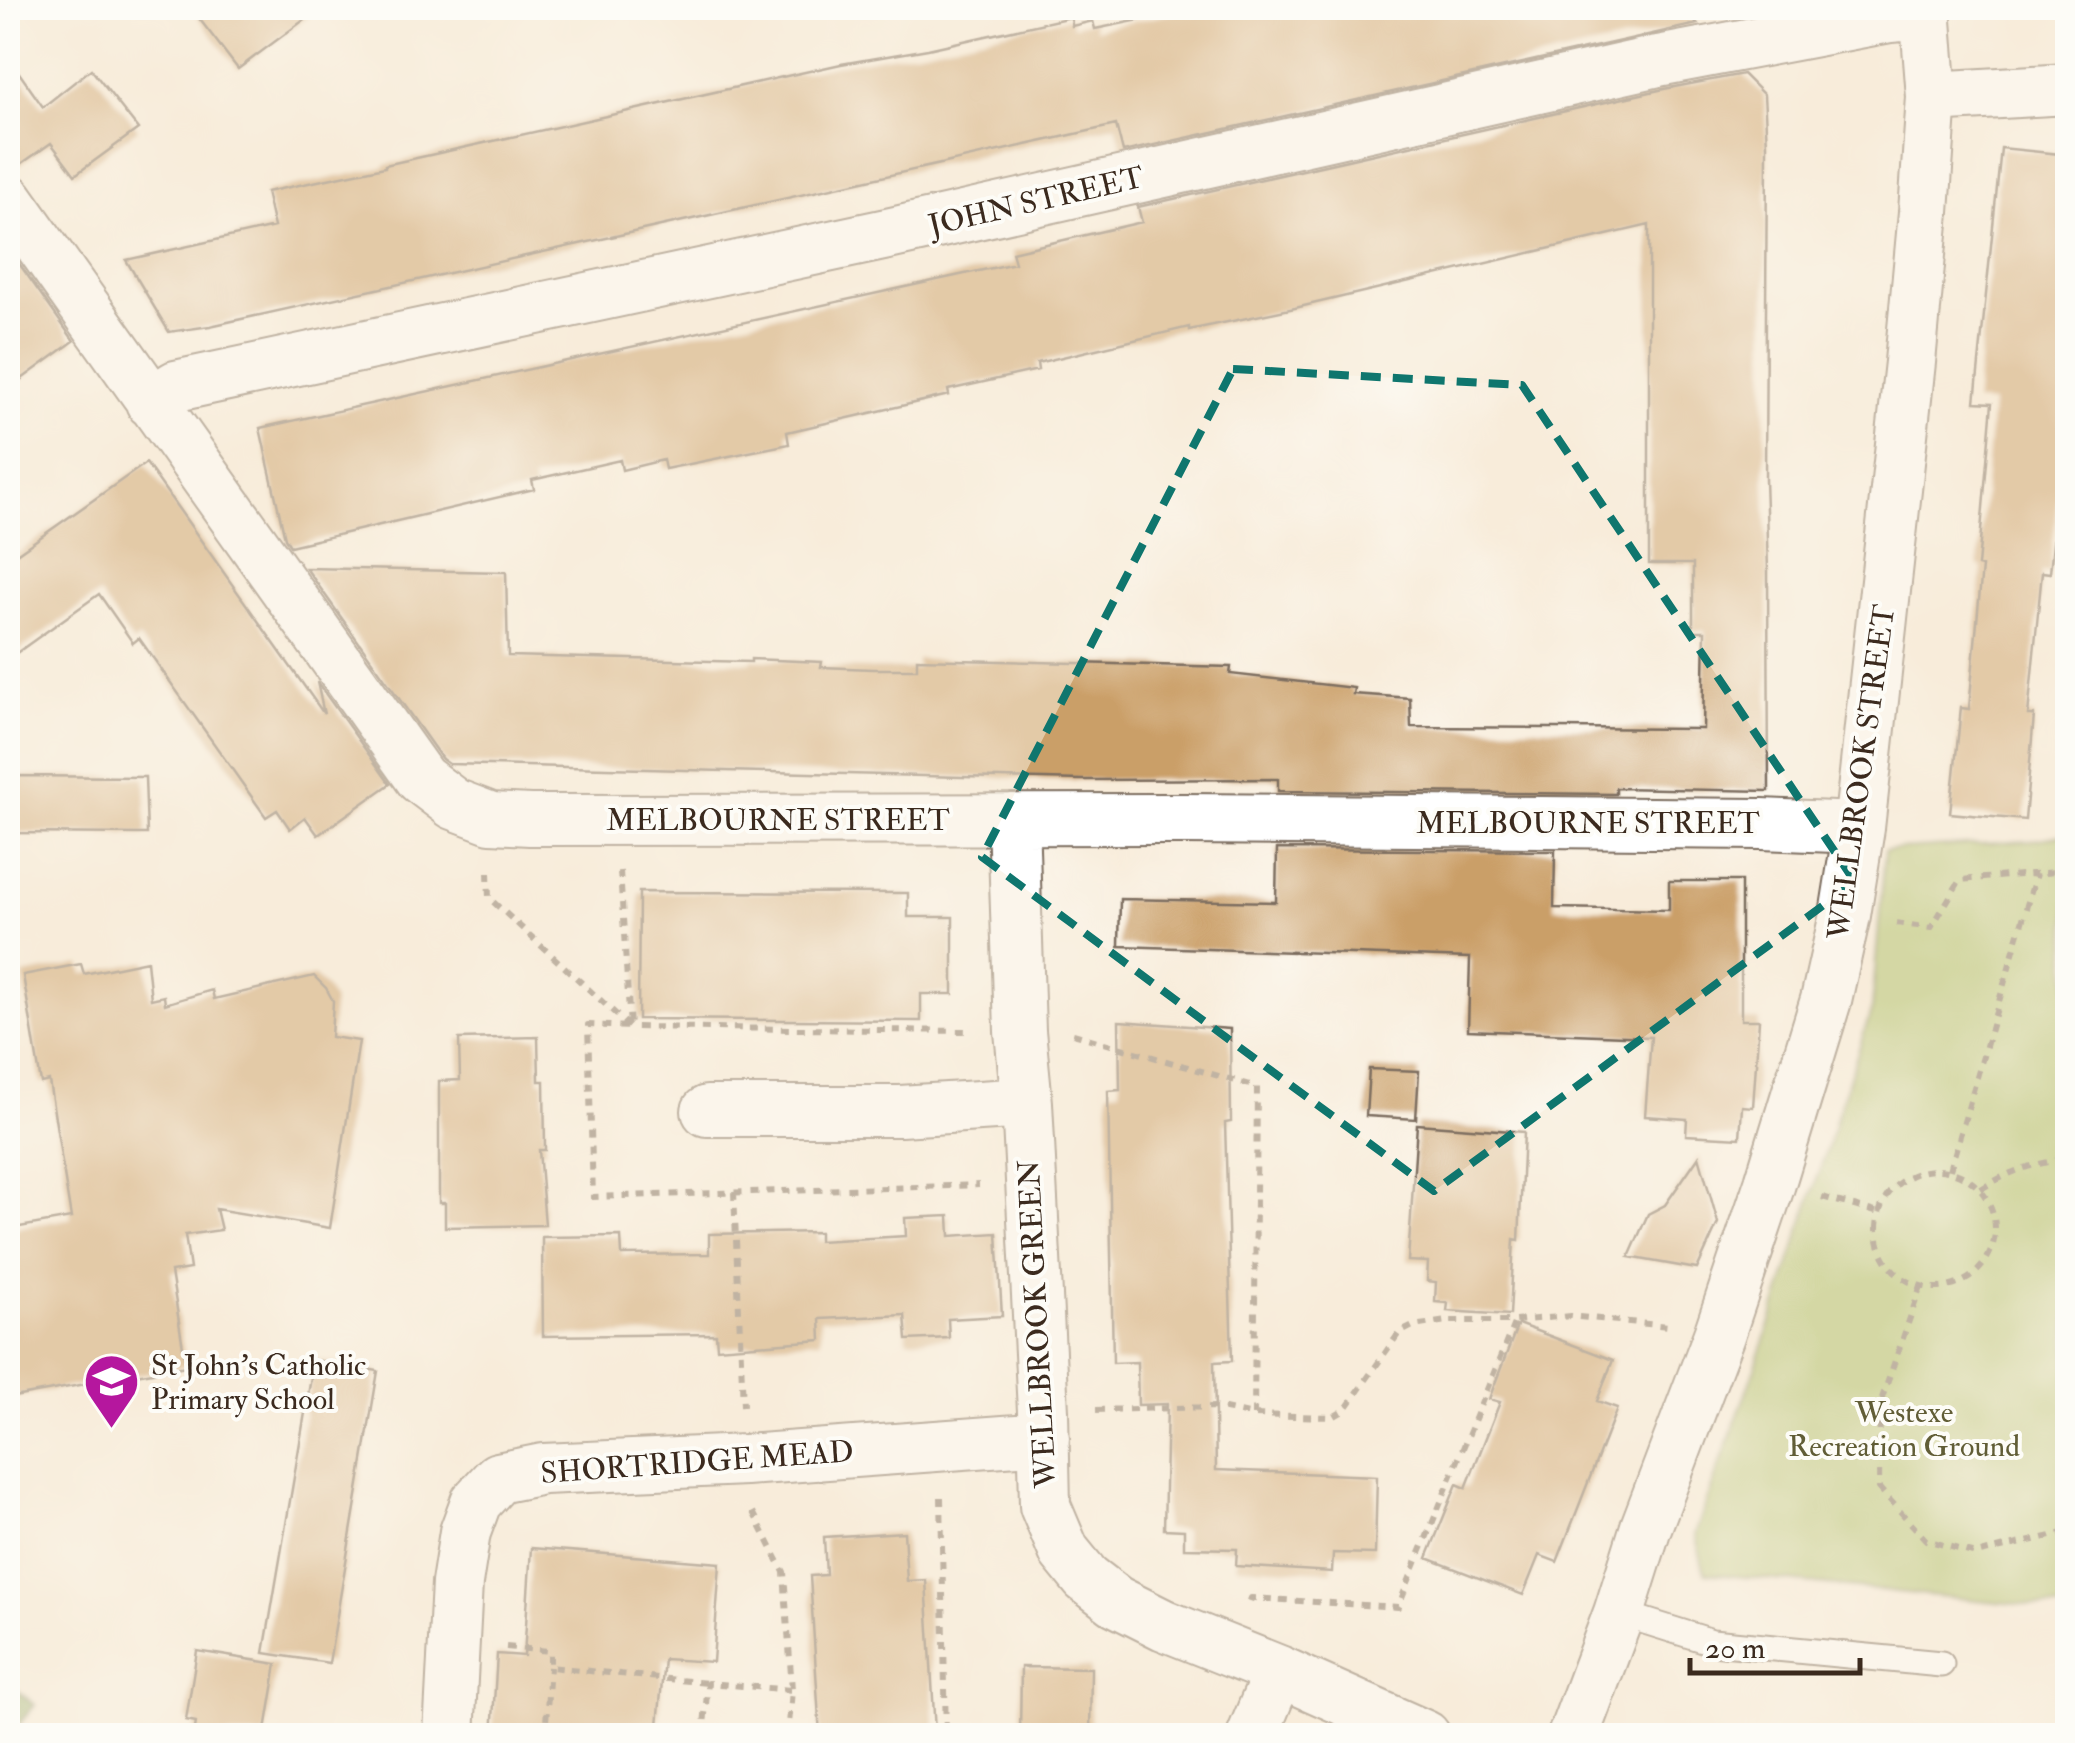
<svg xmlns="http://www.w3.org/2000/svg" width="2075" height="1743" font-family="'IM FELL Double Pica',serif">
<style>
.green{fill:#a8bd62;stroke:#727440;stroke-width:2.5}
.forest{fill:#86a458;stroke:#60673b;stroke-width:2.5}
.building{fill:#ca9f67}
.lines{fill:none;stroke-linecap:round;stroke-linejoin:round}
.lane-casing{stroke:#7d6e60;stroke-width:29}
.street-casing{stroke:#7d6e60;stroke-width:54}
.path{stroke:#7d6e60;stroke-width:6;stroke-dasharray:8 8;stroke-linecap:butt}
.lane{stroke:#fff;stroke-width:25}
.street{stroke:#fff;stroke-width:50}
.marked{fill:none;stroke:#0f766e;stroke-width:8;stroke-dasharray:20 12;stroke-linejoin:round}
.labels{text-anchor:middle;stroke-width:8;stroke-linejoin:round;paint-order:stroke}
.street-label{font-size:30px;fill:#3b2a1e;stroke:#fdfcf7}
.poi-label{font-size:30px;fill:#3b2a1e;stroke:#fdfcf7;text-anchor:start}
.park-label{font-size:30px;fill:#615d36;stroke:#fdfcf7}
</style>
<rect width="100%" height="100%" fill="#fdfcf7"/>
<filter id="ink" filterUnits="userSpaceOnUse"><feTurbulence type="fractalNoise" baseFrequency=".01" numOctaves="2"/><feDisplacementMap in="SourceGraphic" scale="20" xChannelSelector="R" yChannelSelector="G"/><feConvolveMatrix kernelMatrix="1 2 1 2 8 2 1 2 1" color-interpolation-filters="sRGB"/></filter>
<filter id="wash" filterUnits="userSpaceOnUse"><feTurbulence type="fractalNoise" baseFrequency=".0048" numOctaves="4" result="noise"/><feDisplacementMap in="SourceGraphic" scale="40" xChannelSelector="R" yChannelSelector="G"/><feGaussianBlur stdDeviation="2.25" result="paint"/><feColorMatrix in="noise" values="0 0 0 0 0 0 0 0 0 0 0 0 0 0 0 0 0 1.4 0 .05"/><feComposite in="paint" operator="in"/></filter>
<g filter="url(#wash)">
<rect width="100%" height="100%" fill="#f8ecda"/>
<!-- green -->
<path class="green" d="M2067,834V1609L1705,1573L1695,1534L1765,1340L1872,1008L1885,850L2029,841Z"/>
<!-- forest -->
<path class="forest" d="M8,1683L35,1705L10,1735H8Z"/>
<g id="blocks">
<!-- building -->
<path class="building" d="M191,8H320L238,69Z
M1223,8H1681L1697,24L1123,152L1116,125L210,326L169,332L126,260L274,227L266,192L385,167V165L841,64L928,49L1071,17L1072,26L1093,21L1095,29L1189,10L1190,15Z
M8,57L43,107L91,69L138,129L75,175L51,143L11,171H8Z
M1743,74L1764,95L1767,145L1765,479L1768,570L1769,791L1616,788V794L1278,791V779L1083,780L449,764L442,759L306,568L506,572L508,656L751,662V659L822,662L821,667L873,669H917V659L1231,667L1230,674L1354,688L1353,694L1410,698L1411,727L1703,729L1705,631H1693V564H1649V225L1295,308L1189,330V327L1037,363L1038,370L948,390L949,395L787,432L789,444L665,469L663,460L622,470L620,460L532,480L534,489L290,546L285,538L260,428L1015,263L1012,252L1142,222L1138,207L1664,89Z
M2001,148L2068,155V400L2050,573L2042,572L2028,715H2034L2025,820L1950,813L1961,708L1969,709L1982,567L1978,566L1992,403L1975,402Z
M8,248L74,341L8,389Z
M146,463L324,714L317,682L390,784L318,835L305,817L290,829L277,810L266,817L139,638L133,643L99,594L8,659V560Z
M8,776L145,777L147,834L8,833Z
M1277,849L1555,851L1554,908L1669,910V881H1741V1020H1759L1753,1107L1742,1106L1740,1138L1686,1135L1687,1119L1645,1116L1651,1037L1468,1030L1470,958L1119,946L1120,899L1276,902Z
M639,892L908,893V917H953V994H921V1021L638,1019Z
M147,961L151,999L164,996L165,1004L212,990L214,999L314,976L326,988L333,1001L331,1037L359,1041L330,1228L216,1209L221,1230L185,1235L190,1269L171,1272L186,1366L8,1398V1229L71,1218L49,1081L41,1083L23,975L81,964L84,974Z
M1119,1021L1230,1029L1231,1122L1225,1123L1232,1361L1214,1362L1216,1470L1377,1476L1375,1554L1333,1553L1332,1572L1236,1566L1237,1549L1184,1548V1530L1164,1529L1167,1404L1138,1405L1137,1362L1113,1363L1108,1091L1120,1090Z
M538,1037L539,1081H544L545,1150H539L545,1225L445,1227V1203H439V1081L460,1080L459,1039Z
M1369,1069L1419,1071L1416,1119L1366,1116Z
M1417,1124L1524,1132L1519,1240L1514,1239L1510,1315L1447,1311L1448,1303L1435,1302L1436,1282L1427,1281L1428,1262L1408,1261Z
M1699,1156L1718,1223L1697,1269L1629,1257L1648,1214L1665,1205Z
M949,1216L950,1236L997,1233L1002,1316L948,1319L949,1338L907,1340L905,1315L820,1319L821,1340L717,1348L716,1334L543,1336L542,1237L621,1236L622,1255L709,1254V1234L819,1232V1241L906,1236L905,1218Z
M1518,1324L1613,1360L1597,1401L1617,1408L1557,1562L1539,1555L1523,1595L1427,1558L1457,1484L1466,1488L1500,1402L1489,1399Z
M314,1360L378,1371L329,1663L264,1653Z
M904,1532L907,1581L926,1580L935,1732L915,1733V1736H820L810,1576L826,1575L824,1537Z
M531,1548L720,1563L713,1662L664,1659L657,1736H492L497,1654L524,1656Z
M197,1651L277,1664L265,1736H194L196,1722L186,1720Z
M1021,1667L1091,1668L1090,1736H1020Z"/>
</g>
</g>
<g filter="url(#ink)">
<use href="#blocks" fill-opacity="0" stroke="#7d6e60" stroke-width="2.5"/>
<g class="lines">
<defs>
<path id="lane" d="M1619,1613L1712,1642L1941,1664"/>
<path id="street" d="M1932,97L2068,89
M8,199L421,779L454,804L491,818L530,820L1184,819L1762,824L1859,828
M151,402L176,386L892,233L1658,61L1890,17L1925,14
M1013,819L1020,1031L1027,1103L1043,1411L1045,1506L1064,1551L1086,1578L1116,1601L1164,1625L1279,1671L1425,1736
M707,1111H900L1027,1103
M449,1736L457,1583L465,1532L476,1502L498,1478L543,1469L745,1460L1044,1438
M1252,1736L1279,1671
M1573,1736L1619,1613L1646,1527L1719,1335L1770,1183L1826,1000L1845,915L1859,828L1910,362L1924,212L1932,97L1925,8"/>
</defs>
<!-- lane casing -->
<use href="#lane" class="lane-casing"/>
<!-- street casing -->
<use href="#street" class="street-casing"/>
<!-- path -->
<path class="path" d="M620,871L630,1027L588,1025L593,1197L979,1185
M488,872L489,898L630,1027L966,1031
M1896,923L1931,928L1960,880L2068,871
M1073,1034L1257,1087L1254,1415
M1950,1170L2036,874
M1877 1229a59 59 0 1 1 118 0a59 59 0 1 1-118 0Z
M1981,1189C2014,1169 2030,1165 2068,1158
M734,1192L743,1406
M1822,1197L1879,1213
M1921,1286L1880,1404L1879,1488L1926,1540L1976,1554L2068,1532
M1096,1410L1215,1407L1254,1415L1333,1417L1345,1410L1399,1333L1413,1326L1447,1321H1515L1570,1316L1668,1326
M941,1497L946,1736
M753,1512L784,1572L792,1690L788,1736
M1250,1601L1251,1598L1398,1607L1515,1321
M506,1647L550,1651V1667L708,1683
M545,1736L550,1667
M703,1736L708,1683L792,1690"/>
<!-- lane -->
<use href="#lane" class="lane"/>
<!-- street -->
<use href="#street" class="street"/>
</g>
</g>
<!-- marked area -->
<path d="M0 0H2075V1743H0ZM1233,369L1522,385L1855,882L1434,1191L982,857Z" fill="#f8ecda" fill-opacity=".55" fill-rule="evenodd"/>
<path class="marked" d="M1233,369L1522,385L1855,882L1434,1191L982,857Z"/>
<!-- icons -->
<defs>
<symbol id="school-pin" viewBox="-11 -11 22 30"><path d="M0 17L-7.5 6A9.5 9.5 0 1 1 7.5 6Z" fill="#b5179e" stroke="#fdfcf7"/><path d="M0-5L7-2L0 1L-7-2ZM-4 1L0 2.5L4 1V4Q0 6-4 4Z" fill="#fff"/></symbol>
</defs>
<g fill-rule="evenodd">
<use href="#school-pin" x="80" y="1350" width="63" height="86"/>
</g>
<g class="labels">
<!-- street labels -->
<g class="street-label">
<text transform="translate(1036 201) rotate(-13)" y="10">JOHN STREET</text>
<text transform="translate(1861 772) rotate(-82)" y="10">WELLBROOK STREET</text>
<text x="778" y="830">MELBOURNE STREET</text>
<text x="1588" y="833">MELBOURNE STREET</text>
<text transform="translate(1037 1324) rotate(-93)" y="10">WELLBROOK GREEN</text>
<text transform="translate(697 1462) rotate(-4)" y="10">SHORTRIDGE MEAD</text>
</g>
<!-- poi labels -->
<g class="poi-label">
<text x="151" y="1375">St John's Catholic<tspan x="151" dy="34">Primary School</tspan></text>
</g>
<!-- park labels -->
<g class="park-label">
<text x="1904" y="1422">Westexe<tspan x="1904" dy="34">Recreation Ground</tspan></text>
</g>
</g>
<!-- margin -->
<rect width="2075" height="1743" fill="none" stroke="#fdfcf7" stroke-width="40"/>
<!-- scale -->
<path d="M1690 1658v15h170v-15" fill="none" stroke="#3b2a1e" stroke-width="5"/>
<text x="1705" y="1658" font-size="30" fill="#3b2a1e" stroke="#fdfcf7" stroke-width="8" paint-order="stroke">20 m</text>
</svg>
